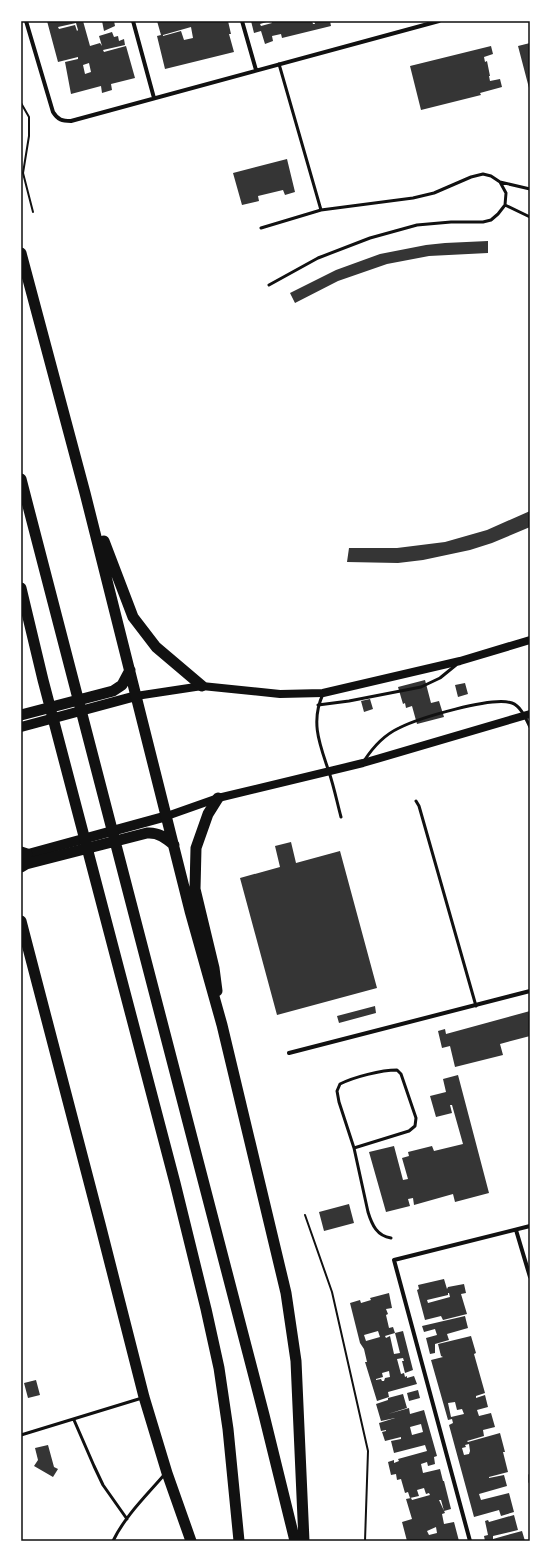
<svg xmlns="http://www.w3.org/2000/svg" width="551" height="1562" font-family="'Roboto Condensed',sans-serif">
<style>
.building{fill:#353535;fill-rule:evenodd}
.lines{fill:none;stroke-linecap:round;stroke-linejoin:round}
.path{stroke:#111;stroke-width:2}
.service{stroke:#111;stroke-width:3}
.minor{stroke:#111;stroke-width:4}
.secondary{stroke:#111;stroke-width:8}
.primary{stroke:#111;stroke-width:10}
.trunk{stroke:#111;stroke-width:11}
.neatline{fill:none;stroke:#111;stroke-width:1.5}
</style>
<rect width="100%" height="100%" fill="#fff"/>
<!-- building -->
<path class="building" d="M47,21H83L90,46L100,43L102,46L99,36L112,32L114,37L118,36L119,41L124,39L125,45L103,50L104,52L126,46L135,78L111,84L112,90L102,93L101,86L71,94L65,62L78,59V57L58,62ZM76,23L78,30L77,31L75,25L59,29L58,27ZM89,63L91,72L85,74L83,65Z
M102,21H114L115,26L104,31Z
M157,21H228L231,34H229L234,52L165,69L157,36L161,35ZM191,27L193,38L184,40L181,31L163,36V35Z
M251,21H270L260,24L261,26L272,23L271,21H312L313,24H315L314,21H330L331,26L282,38L281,34L272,36L273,41L265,44L261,31L254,33Z
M530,43V88H529L518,46Z
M491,46L493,54L484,57L485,62L487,61L490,76H489L490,81L500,79L502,87L480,93L481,95L421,110L410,66Z
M287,159L295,192L285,195L283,190L258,196L259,201L242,205L233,173Z
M488,241V253L429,256L387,264L338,281L295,303L290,293L336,270L380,254L426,245L445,243Z
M530,511V527L492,543L470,550L423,560L398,563L347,562L349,548H397L445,542L487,530Z
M425,680L431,703L439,701L444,717L417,724L412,706L406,708L405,703L403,704L398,687Z
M465,683L468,694L458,697L455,685Z
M370,699L373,709L364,712L361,701Z
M291,842L296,863L340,851L377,988L277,1015L240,878L280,867L275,846Z
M375,1006L376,1013L339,1023L337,1016Z
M530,1011V1036L500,1044L503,1055L455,1067L450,1046L442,1048L438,1031L445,1029L446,1034Z
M458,1075L489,1193L455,1202L453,1194L414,1205L413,1198L408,1199L410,1206L386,1212L369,1152L394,1146L403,1180L408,1179L402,1158L409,1156L408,1152L432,1146L434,1151L463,1144L452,1105H450L452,1113L436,1117L430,1096L446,1092L443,1079Z
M349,1204L354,1223L324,1231L319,1212Z
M444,1279L447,1289L448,1287L464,1284L466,1293L461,1294L467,1314L443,1320L441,1316L425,1320L417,1290L419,1289L418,1285ZM448,1293H449L450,1297L428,1303L427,1300L448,1295Z
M389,1293L392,1308L386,1309L388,1314L386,1315L389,1328L393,1327L395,1333L385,1336L386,1338L390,1336L394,1354L400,1353L395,1333L403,1331L413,1370L405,1373L402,1361H404L403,1358L397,1359L401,1374L404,1373L405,1377L407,1376V1378L414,1376L417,1384L388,1392L389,1397L377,1401L365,1362H367L364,1349L360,1343L350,1303L360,1300L361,1303L371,1300L370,1298ZM378,1331L380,1337L366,1341L364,1335ZM389,1371L390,1377L385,1378L384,1381H382L381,1379L376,1380V1379L383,1377L382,1373Z
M465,1316L468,1328L447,1334L449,1340L435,1344V1353L430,1354L426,1338L437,1335L435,1329L424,1332L422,1326Z
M471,1336L476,1353L474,1354L485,1393L476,1396V1398L485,1395L488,1407L477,1410L479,1416L491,1413L495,1427L483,1430L484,1436L467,1441L468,1442L500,1433L505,1452H503L508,1472L489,1477V1478L504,1475L507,1486L479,1494L481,1500L509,1493L514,1512L501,1516L499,1510L474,1517L449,1425L453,1423L452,1419L448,1420L431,1360L443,1357L441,1356L438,1344ZM455,1402L457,1410L462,1409L464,1414L451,1417L448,1403ZM469,1444L470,1451L469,1454L464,1455L462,1448L466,1447L465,1445Z
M36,1380L40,1395L28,1398L24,1383Z
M418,1390L420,1398L409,1401L407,1393Z
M403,1394L407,1408L388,1414L409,1408L410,1414L424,1410L437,1456L434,1457L435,1464L428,1466L427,1462L421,1464L423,1473L440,1469L443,1481H444L451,1509L444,1511L441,1500H439L445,1513L442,1514L444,1524L454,1522L459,1541H407L402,1522L412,1519L406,1499L411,1498L412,1500L430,1495L429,1493L426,1494L424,1488L417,1490L419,1496L410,1498L408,1492L405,1493L401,1479L397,1480L396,1474L391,1475L388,1462L394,1460V1463L399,1461L398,1459L427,1451L425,1445L394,1453L391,1441L401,1439V1437L385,1441L382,1432L386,1431V1430L381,1431L379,1423L395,1418L381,1421L376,1404L388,1400V1398ZM421,1424L423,1432L412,1435L410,1427ZM436,1527L437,1533L429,1535L427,1531Z
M48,1445L54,1467L58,1469L53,1477L34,1466L38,1460L35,1448Z
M514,1515L518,1530L493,1536V1539L522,1531L525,1541H485L484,1536L488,1535L485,1521L488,1520L489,1522Z"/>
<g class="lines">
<!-- path -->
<path class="path" d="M21,103L29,117V136L23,173L33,212
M305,1215L332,1292L368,1451L365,1541"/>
<!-- service -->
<path class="service" d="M279,64L321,210
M500,182L530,189
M505,205L530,217
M261,228L321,210L413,198L434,193L471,177L483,174L491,176L500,182L506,193L505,205L498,214L491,220L483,222H451L417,225L370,238L318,258L269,285
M323,694C310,722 320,745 329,772C334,787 337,802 341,817
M318,705L349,701L421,687L440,678L456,665
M364,761C373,747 384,735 399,728C419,718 492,696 512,703C521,706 526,719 530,727
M416,801L419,806L476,1006
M354,1148L409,1131L415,1126L416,1118L401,1074L397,1070C381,1070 354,1077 340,1084L337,1091L339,1102L354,1148L368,1212C372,1225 377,1236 391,1238
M74,1420L94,1466L103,1485L127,1519
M21,1435L142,1398
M530,1475V1482
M113,1541C125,1516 146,1496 164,1475"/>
<!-- minor -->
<path class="minor" d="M26,21L53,112C58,120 62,121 71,121L439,21
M133,21L154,98
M242,21L256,70
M289,1053L530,991
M516,1230L530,1277
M470,1541L394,1260L530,1226"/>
<!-- secondary -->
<path class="secondary" d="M136,696L202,686L280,694L323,693L460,661L530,640
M167,816L218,798L363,763L530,714"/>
<!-- primary -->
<path class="primary" d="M21,727L136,696
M21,856L167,816"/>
<!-- trunk -->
<path class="trunk" d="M21,253L85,493L190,911L222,1025L286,1293L296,1361L304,1541
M21,479L264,1415L295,1541
M104,541L133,617L156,647L202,686
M21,588L43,680L175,1183L206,1309L219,1368L228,1429L239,1541
M21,715L113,691L122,685L130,670
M21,852L27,854
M21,867L26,864L147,833C158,832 166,838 174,845
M21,921L100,1224L144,1397L167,1473L191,1541
M217,991L214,968L195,889L196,848L208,814L218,798"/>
</g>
<!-- border -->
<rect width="551" height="1562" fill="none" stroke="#ffffff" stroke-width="44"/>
<rect x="22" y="22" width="507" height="1518" class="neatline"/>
</svg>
